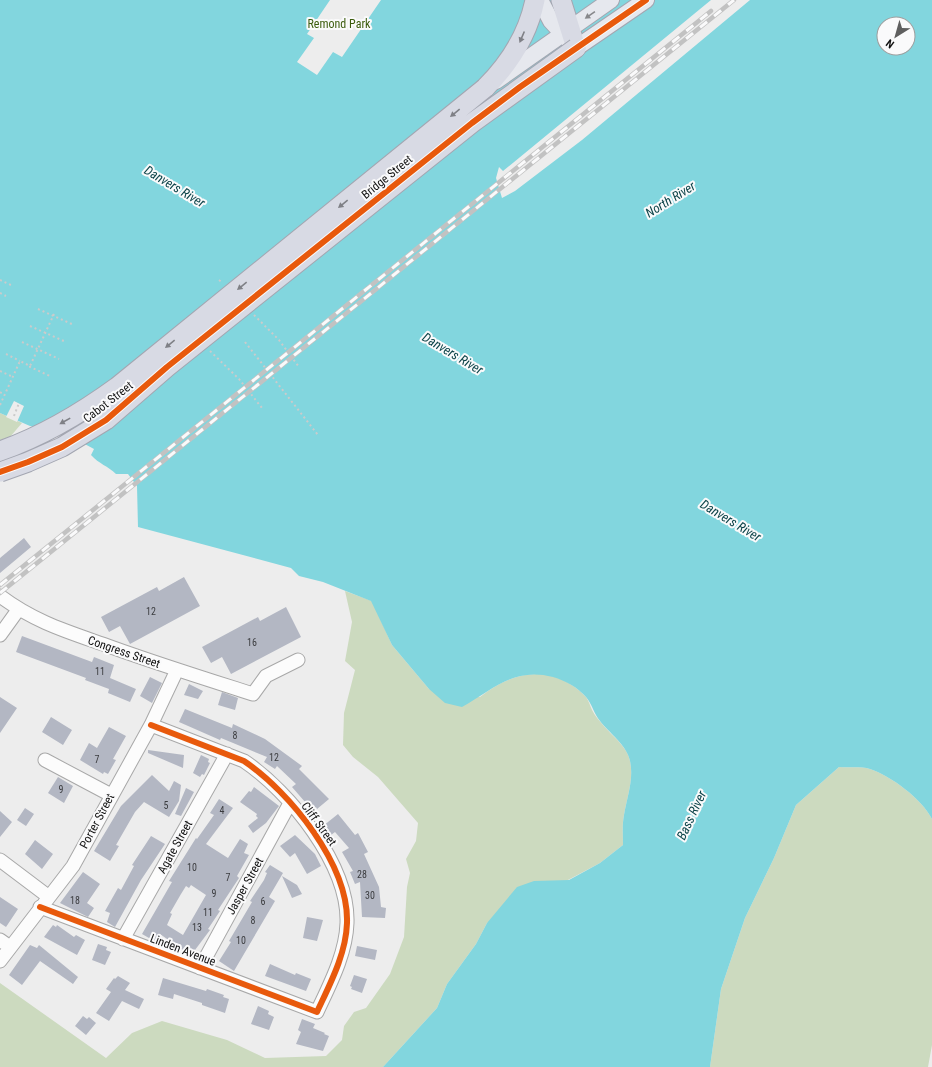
<svg xmlns="http://www.w3.org/2000/svg" width="932" height="1067" font-family="'Roboto Condensed',sans-serif">
<style>
.green{fill:#ccdabf}
.water{fill:#82d6de;fill-rule:evenodd}
.pier{fill:#ededed}
.building{fill:#b3b7c3;fill-rule:evenodd}
.lines{fill:none;stroke-linecap:round;stroke-linejoin:round}
.minor-casing{stroke:#a8a8a8;stroke-width:15}
.major-casing{stroke:#a3a6b1;stroke-width:18}
.highway-casing{stroke:#a3a6b1;stroke-width:21}
.path{stroke:#cbcbcb;stroke-width:2;stroke-dasharray:2 3;stroke-linecap:butt}
.minor{stroke:#fcfcfc;stroke-width:13}
.major{stroke:#e6e8ee;stroke-width:16}
.highway{stroke:#d8dae4;stroke-width:19}
.rail-casing{stroke:#c2c2c2;stroke-width:4.5}
.rail{stroke:#fafafb;stroke-width:3;stroke-dasharray:9;stroke-linecap:butt}
.highway-bridge-casing{stroke:#a3a6b1;stroke-width:21;stroke-linecap:butt}
.highway-bridge{stroke:#d8dae4;stroke-width:19}
.cycleway-casing{stroke:#fafafb;stroke-width:8}
.cycleway{stroke:#e8590c;stroke-width:6}
.oneway{fill:#87888b}
.oneway2{fill:#7f8086}
.labels{text-anchor:middle;stroke-width:4;stroke-linejoin:round;paint-order:stroke}
.number-label{font-size:10px;fill:#3b3c3f}
.park-label{font-size:12px;fill:#3c5c0d;stroke:#fafafb}
.street-label{font-size:12px;fill:#131313;stroke:#fafafb}
.water-label{font-size:13px;font-style:italic;fill:#0d4449;stroke:#fafafb}
</style>
<rect width="100%" height="100%" fill="#ededed"/>
<!-- green -->
<path class="green" d="M0,413L22,423L10,437L0,440Z
M345,591L372,601L392,645L429,689L480,697C514,670 553,663 586,697C589,701 590,706 592,710C595,716 599,720 603,725C612,736 627,746 630,761C634,779 627,797 624,815C622,824 623,835 623,845L600,863L487,923L476,944L447,984L437,1008L383,1067H0V983L106,1058L132,1033L162,1021L227,1040L265,1058L326,1056L342,1040L344,1026L354,1012L366,1008L390,974L404,937L407,887L410,873L406,859L416,841L418,823L378,777L353,757L343,745L344,713L355,670L345,661L352,622Z
M839,767C849,768 861,766 870,769C891,776 922,799 932,819V1045L928,1067H710L721,989L745,918L774,858L796,805Z"/>
<!-- water -->
<path class="water" d="M0,0H330L307,34L314,38L297,62L317,75L333,52L342,57L381,0H711L503,171L499,167L496,178L502,198L515,191L582,140L750,0H932V819C922,799 891,776 870,769C861,766 849,768 839,767L796,805L774,858L745,918L721,989L710,1067H383L437,1008L447,984L476,944L487,923L517,887L534,881L569,880L600,863L623,845C623,835 622,825 624,815C627,797 634,779 630,761C627,745 609,733 600,721C594,714 592,704 586,697C577,687 566,681 553,677C514,667 494,689 462,707L445,703L429,689L392,645L371,601L323,582L299,576L291,568L138,527L137,486L128,474H116C108,466 99,464 91,455L94,449L68,435L30,426L0,413ZM884,24H908V48H884Z"/>
<!-- pier -->
<path class="pier" d="M14,401L24,406L17,422L6,417Z"/>
<!-- building -->
<path class="building" d="M24,538L31,547L0,573V558Z
M184,577L200,606L130,644L120,626L109,632L101,617L157,587L159,591Z
M286,607L301,637L231,674L222,657L211,663L202,647L258,617L260,621Z
M22,636L92,662L94,657L114,665L110,678L136,689L130,702L108,693L109,689L85,680L86,678L16,652Z
M150,677L162,683L152,703L140,696Z
M189,684L203,691L198,699L184,695Z
M222,692L238,698L235,710L218,705Z
M0,697L17,708L0,733Z
M185,709L232,728L233,724L265,739L302,766L299,769L329,799L317,809L316,807L312,810L292,787L296,784L277,766L275,769L264,762L267,757L221,738L220,740L179,722Z
M51,717L72,730L63,745L42,732Z
M109,727L126,736L113,759L116,760L108,774L104,772L103,774L80,760L89,743L97,748Z
M148,750L184,755L183,768L148,753Z
M201,755L209,759L208,762L210,763L204,775L202,774L200,777L193,773Z
M152,775L169,791L174,781L181,785L179,801L169,817L144,802L135,812L116,845L119,846L110,861L94,851L121,806Z
M58,777L73,786L64,803L48,793Z
M254,787L279,806L266,823L253,833L248,826L258,818L256,816L257,814L240,802L249,791L251,792Z
M186,788L194,792L181,816L175,814Z
M219,799L233,808L206,844L228,858L240,839L248,844L244,853L249,855L237,876L239,878L218,910L220,911L208,929L210,930L192,954L188,951L187,953L160,934L156,942L142,934L172,882L169,881L196,838L197,839L214,815L210,813ZM191,885L206,895L183,935L167,925L172,914L170,913L181,894L186,886L189,888Z
M25,808L34,814L26,826L17,820Z
M0,811L12,822L0,837Z
M338,814L355,835L358,833L368,852L364,854L379,887L381,907L386,908L385,918L362,917L360,882L355,884L350,872L353,871L342,852L349,848L335,832L331,835L323,826Z
M295,835L315,854L321,866L307,874L295,853L290,857L280,846Z
M151,836L165,844L141,880L115,927L107,922L110,913L105,911L118,888L121,890L134,866L132,865Z
M35,840L53,854L42,869L25,854Z
M270,865L283,873L269,897L275,901L234,971L219,961L231,942L229,941L252,902L250,901L264,880L267,873L265,872Z
M83,872L100,884L87,903L94,908L88,917L60,903Z
M282,876L297,885L302,894L292,898Z
M0,897L18,909L6,927L0,923Z
M307,917L323,920L317,941L303,938Z
M53,925L56,927L57,925L74,937L76,935L85,940L77,955L44,937Z
M98,944L107,947L106,950L111,952L105,965L92,960Z
M30,945L37,948L39,945L78,977L73,984L40,961L22,985L9,975Z
M357,946L377,950L375,960L355,956Z
M270,964L295,975L296,973L311,979L306,991L265,976Z
M354,975L367,979L362,993L351,989L352,987L350,986Z
M118,976L130,983L125,990L144,999L139,1009L122,1001L109,1021L96,1013L111,992L106,989L114,978L115,979Z
M163,978L206,991L207,989L224,995L223,997L229,999L225,1013L202,1005V1003L174,994L173,999L158,995Z
M258,1006L269,1011L268,1014L274,1017L269,1030L251,1024Z
M83,1016L87,1019L89,1017L96,1023L86,1035L75,1026Z
M302,1019L315,1024L313,1028L325,1033L324,1034L329,1036L323,1051L296,1044L301,1032L298,1030Z"/>
<g class="lines">
<defs>
<path id="minor" d="M0,596C36,623 69,632 111,647C158,664 206,679 253,694L266,676L298,660
M0,635L18,610
M45,760L111,795
M0,860L49,897
M40,907L317,1012C330,984 346,954 347,923C349,865 290,792 244,761L151,725
M123,939L227,754
M0,940L10,947
M0,961L73,866L151,725L177,670
M200,968L290,803"/>
<path id="major" d="M540,0L551,21L576,48L646,0
M496,81L611,0"/>
<path id="highway" d="M561,0L576,48
M485,88C509,64 528,35 535,0"/>
</defs>
<!-- minor casing -->
<use href="#minor" class="minor-casing"/>
<!-- major casing -->
<use href="#major" class="major-casing"/>
<!-- highway casing -->
<use href="#highway" class="highway-casing"/>
<!-- path -->
<path class="path" d="M0,280L11,285
M219,280L223,283
M0,293L6,296
M38,309L74,325
M254,315L279,340L299,367
M30,326L66,342
M22,342L59,359
M245,342L318,435
M210,351L239,379L262,408
M6,354L20,361
M30,366V367L50,376
M0,371L13,377
M0,392L5,395
M0,405L20,361L30,366L54,314
M14,416L19,403"/>
<!-- minor -->
<use href="#minor" class="minor"/>
<!-- major -->
<use href="#major" class="major"/>
<!-- highway -->
<use href="#highway" class="highway"/>
<defs>
<path id="rail" d="M0,585L711,11
M0,593L734,0"/>
</defs>
<!-- rail casing -->
<use href="#rail" class="rail-casing"/>
<!-- rail -->
<use href="#rail" class="rail"/>
<defs>
<path id="highway-bridge" d="M0,451C43,436 80,414 117,387L485,88
M0,472L28,462L62,447L106,420L167,367L472,123L576,48"/>
</defs>
<!-- highway-bridge casing -->
<use href="#highway-bridge" class="highway-bridge-casing"/>
<!-- highway-bridge -->
<use href="#highway-bridge" class="highway-bridge"/>
<defs>
<path id="cycleway" d="M0,472L28,462L62,447L106,420L167,367L472,123L520,87L646,0
M40,907L317,1012C330,984 346,954 347,923C349,865 290,792 244,761L151,725"/>
</defs>
<!-- cycleway casing -->
<use href="#cycleway" class="cycleway-casing"/>
<!-- cycleway -->
<use href="#cycleway" class="cycleway"/>
</g>
<!-- one-way arrows -->
<defs><path id="oneway-solid" d="M-6-.8H1V-3.2L6.5 0L1 3.2V.8H-6Z"/></defs>
<use class="oneway" href="#oneway-solid" transform="translate(590 15) rotate(145)"/>
<g class="oneway2">
<use href="#oneway-solid" transform="translate(522 37) rotate(113)"/>
<use href="#oneway-solid" transform="translate(455 113) rotate(141)"/>
<use href="#oneway-solid" transform="translate(343 204) rotate(141)"/>
<use href="#oneway-solid" transform="translate(242 286) rotate(141)"/>
<use href="#oneway-solid" transform="translate(170 344) rotate(141)"/>
<use href="#oneway-solid" transform="translate(65 421) rotate(151)"/>
</g>
<g class="labels">
<!-- number labels -->
<g class="number-label">
<text x="151" y="615">12</text>
<text x="252" y="646">16</text>
<text x="100" y="675">11</text>
<text x="235" y="739">8</text>
<text x="274" y="761">12</text>
<text x="97" y="763">7</text>
<text x="61" y="793">9</text>
<text x="166" y="809">5</text>
<text x="222" y="814">4</text>
<text x="192" y="871">10</text>
<text x="362" y="878">28</text>
<text x="228" y="881">7</text>
<text x="214" y="897">9</text>
<text x="370" y="899">30</text>
<text x="75" y="904">18</text>
<text x="263" y="905">6</text>
<text x="208" y="916">11</text>
<text x="253" y="924">8</text>
<text x="197" y="931">13</text>
<text x="241" y="944">10</text>
</g>
<!-- park labels -->
<g class="park-label">
<text x="339" y="28">Remond Park</text>
</g>
<!-- street labels -->
<g class="street-label">
<text transform="translate(387 177) rotate(-39)" y="4">Bridge Street</text>
<text transform="translate(108 402) rotate(-38)" y="4">Cabot Street</text>
<text transform="translate(124 652) rotate(19)" y="4">Congress Street</text>
<text transform="translate(97 821) rotate(-62)" y="4">Porter Street</text>
<text transform="translate(319 824) rotate(54)" y="4">Cliff Street</text>
<text transform="translate(175 847) rotate(-61)" y="4">Agate Street</text>
<text transform="translate(245 886) rotate(-61)" y="4">Jasper Street</text>
<text transform="translate(183 950) rotate(21)" y="4">Linden Avenue</text>
</g>
<!-- water labels -->
<g class="water-label">
<text transform="translate(175 186) rotate(31)" y="5">Danvers River</text>
<text transform="translate(670 199) rotate(-32)" y="5">North River</text>
<text transform="translate(453 353) rotate(31)" y="5">Danvers River</text>
<text transform="translate(731 520) rotate(31)" y="5">Danvers River</text>
<text transform="translate(691 815) rotate(-65)" y="5">Bass River</text>
</g>
</g>
<!-- north arrow -->
<g transform="translate(896 36) rotate(217)"><circle r="19" fill="#fafafb" stroke="#9e9e9e"/>
<path d="M0-3L7 15L0 10L-7 15Z" fill="#5f5f5f"/>
<text y="-6" font-size="11" font-weight="bold" text-anchor="middle" fill="#131313">N</text>
</g>
</svg>
